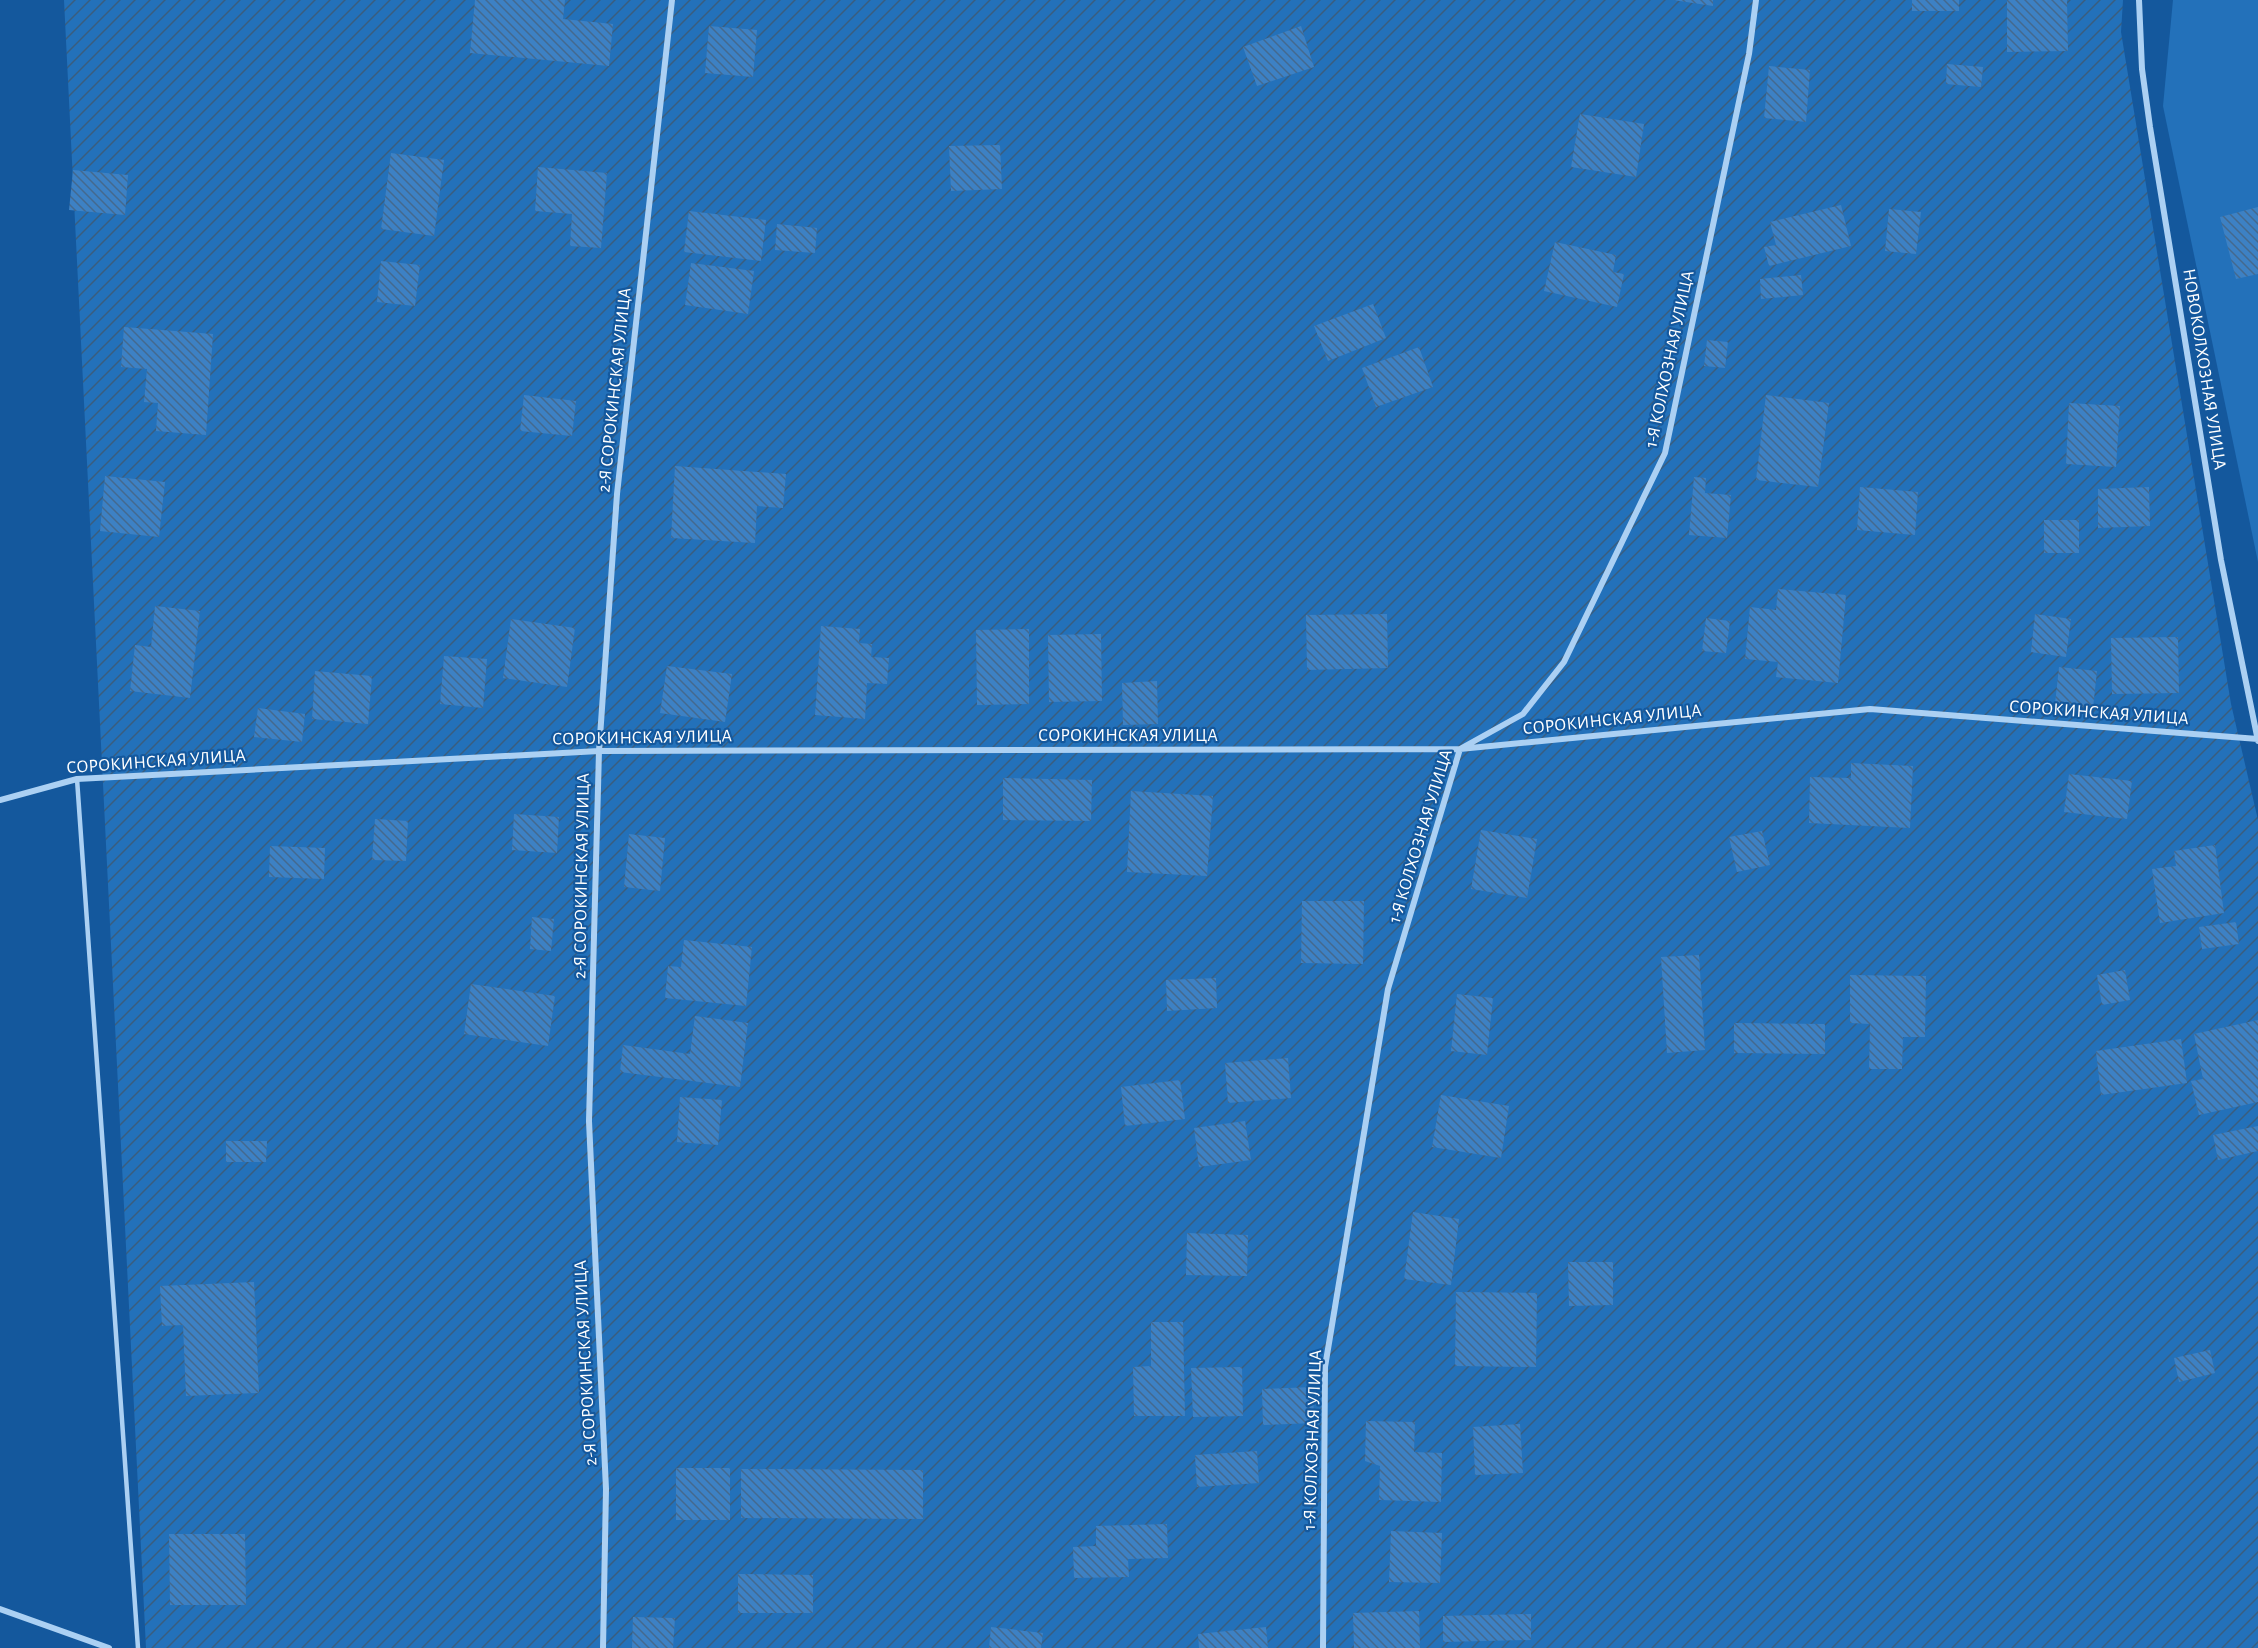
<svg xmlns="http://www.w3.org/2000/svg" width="2258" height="1648" font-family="'Alegreya Sans',sans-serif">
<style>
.grass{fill:#2371ba}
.garden{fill:url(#garden-furrows)}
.building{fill:url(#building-back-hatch)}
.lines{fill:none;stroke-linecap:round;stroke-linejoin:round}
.lane{stroke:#abd0f3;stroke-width:4.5}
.street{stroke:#abd0f3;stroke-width:6}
.labels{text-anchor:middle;stroke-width:4.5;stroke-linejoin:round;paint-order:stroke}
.street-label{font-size:18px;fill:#fff;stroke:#14589d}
</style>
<defs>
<pattern id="garden-furrows" width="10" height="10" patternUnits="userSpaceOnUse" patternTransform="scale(1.5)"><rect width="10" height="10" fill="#2371ba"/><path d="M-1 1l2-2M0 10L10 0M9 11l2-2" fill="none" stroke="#3a5d7e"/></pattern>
<pattern id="building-back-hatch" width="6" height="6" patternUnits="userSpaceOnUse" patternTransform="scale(1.5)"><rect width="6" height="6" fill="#3d81c4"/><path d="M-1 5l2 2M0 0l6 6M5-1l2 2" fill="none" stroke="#44698e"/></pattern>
</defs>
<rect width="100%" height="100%" fill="#14589d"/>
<!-- grass -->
<path class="grass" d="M2173,0H2258V562L2163,106Z"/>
<!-- garden -->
<path class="garden" d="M64,0H2123L2121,32L2231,704L2258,820V1648H146Z"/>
<!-- building -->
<path class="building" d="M475,0H565L563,19L613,24L609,66L470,53Z
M1673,0H1713V6Z
M1912,0H1959V11H1912Z
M2007,0H2067L2068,51L2007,52Z
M709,26L757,30L753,77L705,73Z
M1301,26L1314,67L1257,86L1243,47Z
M1947,64L1983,67L1981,87L1946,84Z
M1769,66L1810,70L1806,122L1764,118Z
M1580,114L1644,124L1636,177L1571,167Z
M1000,145L1002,189L951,191L949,146Z
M391,153L444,160L434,236L381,229Z
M538,167L607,173L601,248L570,246L572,214L535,211Z
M73,170L128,175L125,215L69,210Z
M1841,205L1851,246L1769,266L1764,247L1776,245L1770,222Z
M2258,207V274L2236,279L2220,217Z
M1889,209L1921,212L1916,254L1885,251Z
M689,211L766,220L761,261L684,252Z
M777,224L817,228L815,253L775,250Z
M1555,242L1616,255L1613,272L1624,274L1617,307L1544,291Z
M381,261L420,265L415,306L377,302Z
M691,263L754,271L748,314L685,305Z
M1801,275L1803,295L1761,299L1760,279Z
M1373,304L1386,338L1328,361L1314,326Z
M124,327L213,334L206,435L156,431L158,403L144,402L147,369L121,367Z
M1707,340L1728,342L1725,368L1704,366Z
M1419,347L1433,387L1376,407L1362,368Z
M524,395L576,401L572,436L520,431Z
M1766,395L1829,403L1818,487L1756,480Z
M2069,403L2120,406L2116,467L2066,464Z
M675,466L786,474L783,508L757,506L755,543L671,538Z
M105,476L165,482L159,537L100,531Z
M1694,477L1706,478L1705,493L1731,495L1727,538L1689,535Z
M1860,487L1918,492L1915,535L1857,530Z
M2149,487L2150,526L2098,528V489Z
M2044,520H2079V553H2044Z
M1778,589L1846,595L1838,683L1776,677L1778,662L1745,659L1750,607L1776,610Z
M155,606L200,611L190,698L130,691L135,645L151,647Z
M1387,614L1388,668L1307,670L1306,615Z
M2035,614L2071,619L2066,657L2031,652Z
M1706,618L1730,621L1726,653L1702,651Z
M511,619L575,628L567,687L503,678Z
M821,626L860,629L859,643L872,644L871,657L889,658L887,684L867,683L865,719L815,715Z
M1029,629V704L977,705L976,630Z
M1101,634L1102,701L1049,702L1048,635Z
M2178,637L2179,693L2112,694L2111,638Z
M444,656L487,659L483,708L440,704Z
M667,666L732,674L725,722L660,713Z
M2059,667L2097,671L2093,708L2055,704Z
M315,671L372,676L368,724L312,719Z
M1157,681L1158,724L1123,725L1122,683Z
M258,708L305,714L302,742L254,737Z
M1851,763L1913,766L1910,828L1809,823L1810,777L1851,778Z
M2069,774L2132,781L2127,819L2064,812Z
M1003,778L1092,780L1091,821L1003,820Z
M1131,791L1213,796L1207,876L1127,872Z
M514,814L559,817L557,853L512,850Z
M375,819L408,821L406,861L372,860Z
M1481,830L1537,839L1527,898L1471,889Z
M1762,831L1770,865L1737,872L1729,837Z
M629,834L665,838L660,891L624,887Z
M2215,845L2224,913L2160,923L2152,869L2176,866L2174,851Z
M270,846L325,848L324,879L269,877Z
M1302,901H1364L1363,964L1301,963Z
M532,917L554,919L551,951L530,949Z
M2236,922L2239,944L2202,949L2199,927Z
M684,940L752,947L746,1006L665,998L668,966L681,967Z
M1699,955L1705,1050L1667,1053L1661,957Z
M2125,970L2130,1000L2102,1005L2097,975Z
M1850,975L1926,976L1925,1037H1903L1902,1069H1869L1870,1024L1850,1023Z
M1216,978L1217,1008L1167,1011L1166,980Z
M471,984L555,996L548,1046L464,1034Z
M1457,994L1493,998L1487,1055L1451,1051Z
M695,1016L748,1023L740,1087L620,1072L623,1045L690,1054Z
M2258,1020V1102L2199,1115L2191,1081L2203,1079L2194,1034Z
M1734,1023L1825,1024V1054L1734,1053Z
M2181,1039L2187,1083L2101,1095L2096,1051Z
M1288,1058L1291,1098L1228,1103L1225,1063Z
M1180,1080L1185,1119L1125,1126L1121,1087Z
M1441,1095L1509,1106L1501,1158L1432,1147Z
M680,1097L722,1100L718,1145L677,1142Z
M1245,1121L1251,1160L1199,1167L1194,1128Z
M2258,1126V1151L2218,1160L2213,1135Z
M226,1141H267L266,1162H226Z
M1413,1212L1459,1219L1451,1285L1404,1279Z
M1187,1233L1248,1235L1247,1276L1186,1275Z
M1568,1262H1613V1305L1569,1306Z
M254,1282L259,1393L186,1396L183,1325L162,1326L160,1286Z
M1456,1292L1537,1293L1536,1367L1455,1366Z
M1151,1322H1183L1185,1416H1134L1133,1367L1151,1366Z
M2210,1350L2215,1373L2179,1382L2174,1358Z
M1242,1367L1243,1416L1193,1417L1191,1368Z
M1313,1387L1314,1423L1263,1425L1262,1389Z
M1366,1421L1415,1422L1414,1452L1442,1453L1441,1502L1379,1500L1380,1466L1365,1461Z
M1520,1424L1523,1473L1475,1475L1473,1427Z
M1257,1451L1259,1483L1197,1487L1195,1455Z
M676,1468H730V1520H676Z
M741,1469L923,1470V1519L741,1518Z
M1167,1524L1168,1558L1128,1559L1129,1577L1074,1578L1073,1547L1096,1546V1526Z
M1391,1531L1442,1533L1440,1583L1389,1582Z
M169,1534H245L246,1605H170Z
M738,1574L813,1575V1613H738Z
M1419,1611L1420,1648H1354L1353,1613Z
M1531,1614V1640L1443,1642V1616Z
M633,1617L675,1618L673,1648H632Z
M991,1627L1043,1633L1041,1648H989Z
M1266,1627L1268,1648H1199L1198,1634Z"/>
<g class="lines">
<!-- lane -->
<path class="lane" d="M77,779L138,1648"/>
<!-- street -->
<path class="street" d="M2139,0L2142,69L2150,127L2221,560L2258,741
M0,800L77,779L599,751L1460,749L1870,709L2258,739
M0,1609L109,1648
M603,1648L606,1489L589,1121L599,751L617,494L672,0
M1323,1648L1325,1367L1388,989L1460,749L1523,714L1564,662L1665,453L1749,54L1756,0"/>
</g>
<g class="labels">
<!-- street labels -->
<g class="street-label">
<text transform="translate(1669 359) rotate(-78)" y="6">1-Я КОЛХОЗНАЯ УЛИЦА</text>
<text transform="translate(2205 369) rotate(81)" y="6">НОВОКОЛХОЗНАЯ УЛИЦА</text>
<text transform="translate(614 390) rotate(-84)" y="6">2-Я СОРОКИНСКАЯ УЛИЦА</text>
<text transform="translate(2099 712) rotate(4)" y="6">СОРОКИНСКАЯ УЛИЦА</text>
<text transform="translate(1612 719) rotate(-6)" y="6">СОРОКИНСКАЯ УЛИЦА</text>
<text x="1128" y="741">СОРОКИНСКАЯ УЛИЦА</text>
<text transform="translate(642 737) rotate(-1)" y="6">СОРОКИНСКАЯ УЛИЦА</text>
<text transform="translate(156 761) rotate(-4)" y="6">СОРОКИНСКАЯ УЛИЦА</text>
<text transform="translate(1420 836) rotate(-73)" y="6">1-Я КОЛХОЗНАЯ УЛИЦА</text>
<text transform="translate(581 876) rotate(-89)" y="6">2-Я СОРОКИНСКАЯ УЛИЦА</text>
<text transform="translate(585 1363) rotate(-93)" y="6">2-Я СОРОКИНСКАЯ УЛИЦА</text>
<text transform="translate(1312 1440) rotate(-88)" y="6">1-Я КОЛХОЗНАЯ УЛИЦА</text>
</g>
</g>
</svg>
